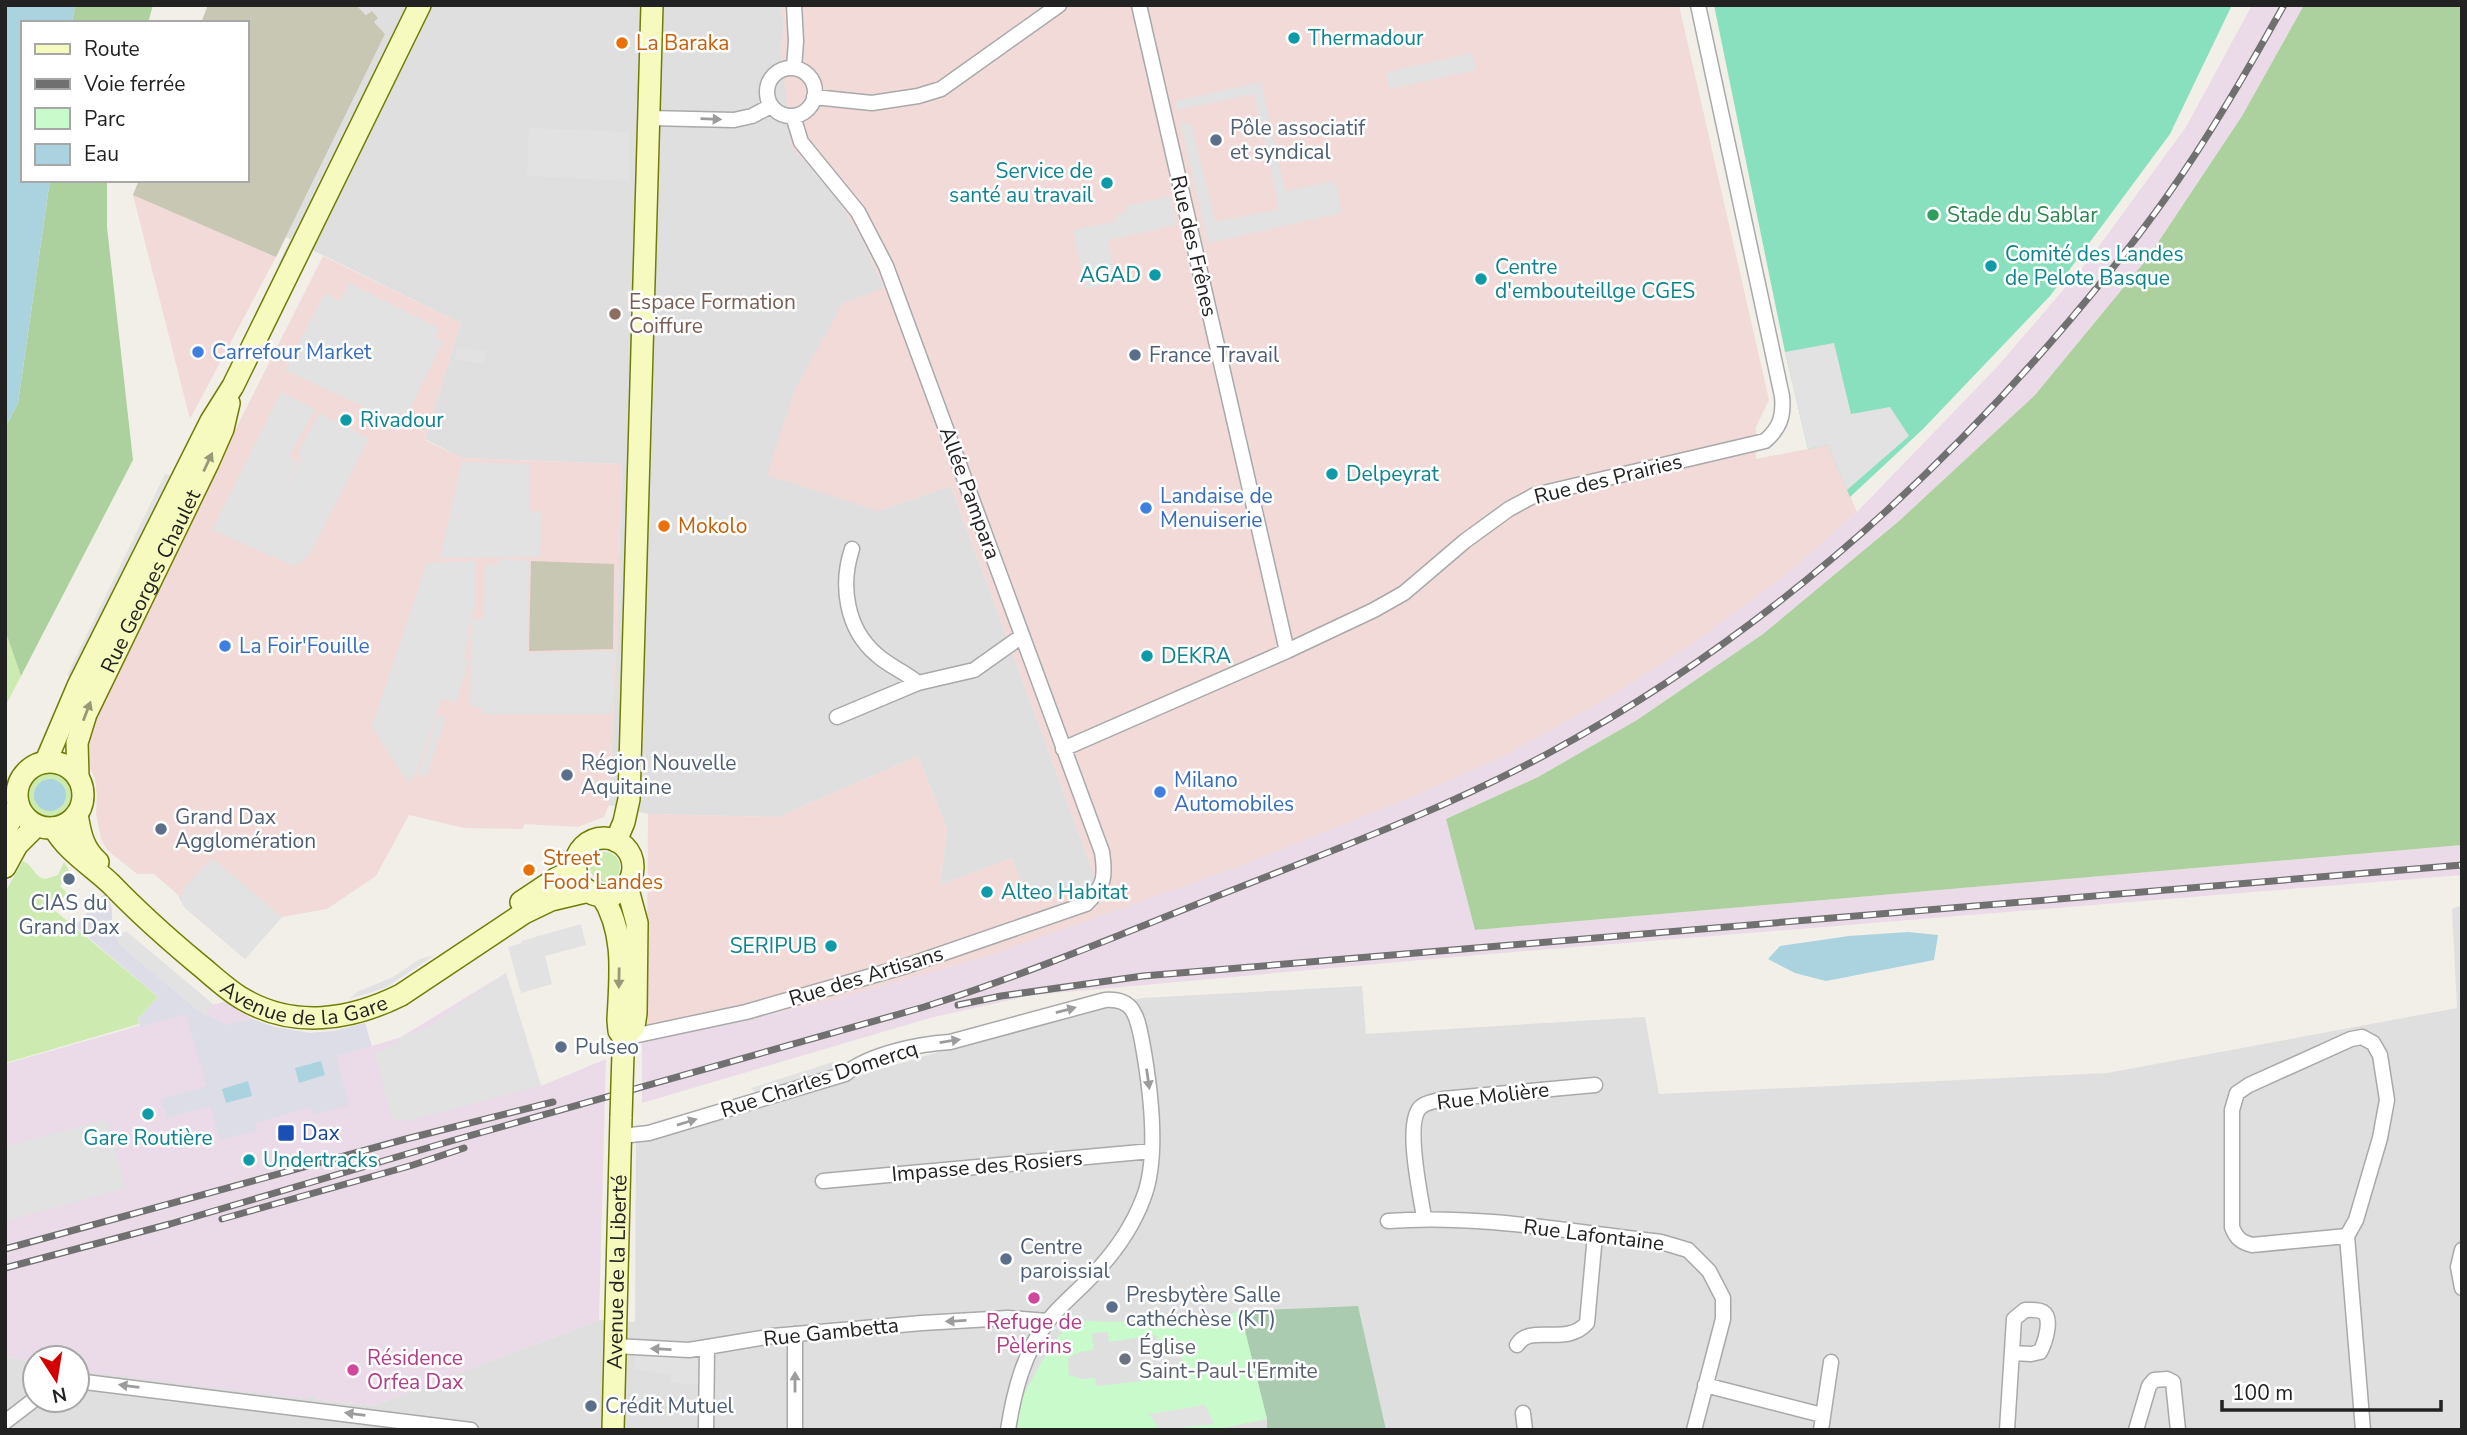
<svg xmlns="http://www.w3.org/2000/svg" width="2467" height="1435" font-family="'Nunito Sans',sans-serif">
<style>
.residential{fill:#e0dfdf}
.commercial{fill:#f2dad9}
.industrial{fill:#ebdbe8}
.construction{fill:#c7c7b4}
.grass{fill:#cdebb0;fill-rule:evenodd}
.forest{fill:#add19e}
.cemetery{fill:#aacbaf}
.park{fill:#c8facc;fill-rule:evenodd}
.pitch{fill:#88e0be}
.parking{fill:#e2e2e2}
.plaza{fill:#dddde8;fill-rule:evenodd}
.water{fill:#aad3df}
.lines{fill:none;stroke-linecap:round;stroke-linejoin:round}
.minor-casing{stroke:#a9a9a9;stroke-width:17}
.secondary-casing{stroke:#707d05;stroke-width:24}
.minor{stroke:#fff;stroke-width:14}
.secondary{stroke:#f7fabf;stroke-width:21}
.rail-casing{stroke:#707070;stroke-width:7}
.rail{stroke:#fff;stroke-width:4.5;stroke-dasharray:13;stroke-linecap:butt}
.secondary-bridge-casing{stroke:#707d05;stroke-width:24;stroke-linecap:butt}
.secondary-bridge{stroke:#f7fabf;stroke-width:21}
.oneway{fill:#9c9c9c}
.oneway2{fill:#979978}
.culture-dot{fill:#0f9aa8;stroke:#fff;stroke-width:2.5}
.food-dot{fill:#e8710a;stroke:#fff;stroke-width:2.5}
.service-dot{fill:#5c6f8a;stroke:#fff;stroke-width:2.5}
.leisure-dot{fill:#2e9e5b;stroke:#fff;stroke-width:2.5}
.education-dot{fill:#8d6e63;stroke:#fff;stroke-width:2.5}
.shop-dot{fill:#3f7fe0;stroke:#fff;stroke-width:2.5}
.transit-dot{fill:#1a4fb4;stroke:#fff;stroke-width:2.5}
.hotel-dot{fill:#d1479c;stroke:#fff;stroke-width:2.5}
.worship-dot{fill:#6b7280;stroke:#fff;stroke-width:2.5}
.labels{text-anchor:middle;stroke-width:5;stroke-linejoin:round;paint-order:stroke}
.culture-label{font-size:21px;fill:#0d838f;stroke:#fff;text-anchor:start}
.food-label{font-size:21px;fill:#c56008;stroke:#fff;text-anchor:start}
.service-label{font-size:21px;fill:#4e5e75;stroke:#fff;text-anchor:start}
.leisure-label{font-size:21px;fill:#27864d;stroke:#fff;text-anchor:start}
.street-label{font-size:21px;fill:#222;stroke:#fff}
.education-label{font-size:21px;fill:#785e54;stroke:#fff;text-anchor:start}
.shop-label{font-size:21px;fill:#366cbe;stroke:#fff;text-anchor:start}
.transit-label{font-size:21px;fill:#164399;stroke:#fff;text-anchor:start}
.hotel-label{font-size:21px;fill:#b23c85;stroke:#fff}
.worship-label{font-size:21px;fill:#5b616d;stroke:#fff;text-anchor:start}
</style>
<rect width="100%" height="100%" fill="#f2efe9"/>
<!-- residential -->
<path class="residential" d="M356,5H780L784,22L781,52L833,191L862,239L884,288L878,511L951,486L1097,883L1028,903L1012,858L940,885L947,829L918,756L778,817L648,814L609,805L616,656L622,464L462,458L425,439L461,323L286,237L385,34L374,22L371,11L367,15Z
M2462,905V1430H5V1357L35,1362V1400H77V1370L308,1398L309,1395L313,1396V1399L373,1406L599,1320L635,1322L636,1141L976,1041L1112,1004L1142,998L1362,986L1366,1034L1645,1017L1659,1094L2107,1073L2457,1008L2452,909Z"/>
<!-- commercial -->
<path class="commercial" d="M208,5H356L366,15L372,11L378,18L374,22L385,34L276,257L190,419L133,195L139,180H247V23H201Z
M780,5H1679L1769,400L1756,427V459L1828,445L1857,512L1782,578L1689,646L1608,698L1506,755L1414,796L1243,865L992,955L824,1002L642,1042L647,946L648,814L778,817L918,756L947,829L940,885L1012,858L1029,903L1097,883L951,486L878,511L767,475L794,391L843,303L884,288L862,239L833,191L791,147L781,52L784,22Z
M323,256L461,323L425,440L462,458L622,464L616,656L609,805L604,817L578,827L525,824L522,829L464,828L409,815L376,876L327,909L282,917L245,959L185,908L178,895L154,874H137L107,850L101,839L96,814L97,797L95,778L87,763V733L165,569Z"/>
<!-- industrial -->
<path class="industrial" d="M2252,5H2304L2242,116L2147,259L2035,395L1899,521L1763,634L1637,720L1538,777L1446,819L1475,930L2462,845V875L1466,956L1032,995L930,1018L642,1103V1042L824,1002L991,955L1243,865L1414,796L1506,755L1608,698L1689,646L1782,578L1857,512L1997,367L2088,261L2186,127Z
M506,973L541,1086L606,1059L599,1320L373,1406L313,1399V1396L309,1395L308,1399L87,1372L77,1370V1358H35V1362L5,1357V1064L226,1001L252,1019L274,1027L310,1033L335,1031L365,1023L372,1046L401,1037Z"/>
<!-- construction -->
<path class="construction" d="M208,5H356L366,15L372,11L378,18L374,22L385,34L276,257L133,195L139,180H247V23H201Z
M531,561L614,564L613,649L529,651Z"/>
<!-- grass -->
<path class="grass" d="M5,630L21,676L5,707Z
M45,771C69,771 80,790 68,811L54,819L38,816L27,804C24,787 30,777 45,771ZM47,779C65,780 72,796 58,809L34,796L37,785Z
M590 867a15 15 0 1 1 30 0a15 15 0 1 1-30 0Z
M23,861C34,866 33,876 45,879L58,875L64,862L71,874L60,886L67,893L53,909L158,997L138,1019L139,1024L5,1063V892Z"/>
<!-- forest -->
<path class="forest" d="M75,5H153L148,23H72Z
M2304,5H2462V845L1475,930L1446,819L1538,777L1637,720L1763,634L1899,521L2035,395L2147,259L2242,116Z
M50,180H107V227L133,460L21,676L5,630V428L18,403Z"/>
<!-- cemetery -->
<path class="cemetery" d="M1358,1306L1386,1430H1267V1419L1240,1311Z"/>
<!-- park -->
<path class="park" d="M1240,1311L1267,1419L1213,1430H1014V1413L1039,1366L1059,1336L1073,1320L1110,1322L1180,1319L1187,1327ZM1108,1332L1109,1342L1156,1335L1158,1346L1162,1345L1166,1348L1179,1347L1182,1343L1185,1344L1181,1349L1182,1361L1187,1365L1185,1367L1181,1364L1167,1365L1164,1370L1159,1367L1160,1379L1096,1386L1095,1378L1082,1379L1069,1375L1068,1358L1080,1352L1094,1350L1092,1333Z"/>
<!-- pitch -->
<path class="pitch" d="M1714,5H2232L2170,134L2050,296L1923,429L1850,497L1828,445L1808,449L1785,352Z"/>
<!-- parking -->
<path class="parking" d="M1472,53L1476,70L1390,89L1386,72Z
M1261,82L1285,191L1335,181L1342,213L1208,243L1180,121L1192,126L1215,222L1279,209L1254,94L1177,110L1175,101Z
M349,119L354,121L283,267L278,265Z
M529,128L630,132L629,181L527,176Z
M1170,196L1177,225L1108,240L1116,282L1086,289L1073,230L1117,221L1116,215L1127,212L1126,206Z
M349,283L439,328L435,337L443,341L402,425L285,370L325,293L340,301Z
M1834,343L1851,414L1890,407L1909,436L1847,490L1828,445L1808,449L1785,352Z
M457,347L486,351L483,364L455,359Z
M281,392L315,409L289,457L299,462L279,501L301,462L299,450L319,413L369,438L311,552L305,549L311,553L303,561L294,566L212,530Z
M462,462L530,464L529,511L541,512L540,557L440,558Z
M165,474L177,477L76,681L67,675Z
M504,559L529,561L527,653L615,651L612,714H481V707L470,706L471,621L466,633L470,634L464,657L469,660L456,703L442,699L416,773L408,783L372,727L427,563L476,561L475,607L471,619H484L485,565H498V561Z
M438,715L446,718L426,777L418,774Z
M209,861H216L282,917L245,959L185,908L179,898L185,887Z
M581,924L586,945L545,956L552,984L521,993L508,947L522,943L521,941Z
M126,931L213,1004L205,1016L121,946L114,937Z
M435,955L385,988L349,999L357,992L393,977L420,959Z
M506,973L541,1086L402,1122L400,1118L392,1120L374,1053L385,1050V1047L396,1045L401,1037L427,1028Z
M833,1062L841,1071L759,1096L751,1088Z
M107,1119L126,1188L5,1221V1147Z
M635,1347L707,1348V1384L671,1383V1375L634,1369Z
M2167,1379L2178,1430H2136L2149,1386Z
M1205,1405L1214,1424L1160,1430L1149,1414Z"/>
<!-- plaza -->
<path class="plaza" d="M107,891L112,909V932L121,946L205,1016L207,1015L227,1025L252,1019L274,1027L310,1033L335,1031L365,1023L371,1046L336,1056L349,1105L313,1115L311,1107L255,1123L257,1130L220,1140L210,1106L167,1118L165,1109H163L138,1019L158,997L75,926ZM186,1014L206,1086L160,1099L140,1027Z"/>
<!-- water -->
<path class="water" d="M5,5H75L72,23H23V180H50L18,403L5,428Z
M34 795a16 16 0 1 1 32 0a16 16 0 1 1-32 0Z
M1908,932L1938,935L1934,960L1826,981L1795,973L1768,959L1780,946L1849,936Z
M321,1061L325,1075L299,1083L295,1068Z
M248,1081L252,1096L226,1103L222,1089Z"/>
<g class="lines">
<defs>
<path id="minor" d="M794,5L796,41L794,68
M1139,5L1287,651
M767 92a24 24 0 1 1 48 0a24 24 0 1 1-48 0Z
M814,97L872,103L918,96L941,89L1059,5
M649,118L734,120L752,116L771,106
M852,549C840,585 846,629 877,655C889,666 905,672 918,683
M837,717L918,683L974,670L1022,636
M1063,749L1287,651L1374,610L1404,593L1465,541L1509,509L1535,495L1765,441C1780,428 1784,416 1782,396L1698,5
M624,1038L746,1012L906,966L1086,904C1104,886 1106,878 1102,852L886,266L858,212L801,142L793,116
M621,1136L649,1133L845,1074C870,1054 918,1044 950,1042L1105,1000C1134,998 1137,1016 1142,1041C1150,1085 1160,1157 1143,1199C1132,1228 1111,1257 1089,1279C1076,1293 1060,1305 1048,1321C1024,1352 1014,1391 1008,1430
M823,1181L1152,1151
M1424,1218C1421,1196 1403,1119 1422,1106C1427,1102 1437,1101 1443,1099L1595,1085
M1388,1221C1479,1214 1571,1232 1661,1242L1688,1250L1709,1271L1723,1298V1319L1694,1430
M2347,1236L2252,1245C2241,1242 2236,1238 2232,1227V1110L2237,1093L2249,1085L2351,1039L2362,1037L2373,1043L2380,1055L2387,1100L2380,1138L2356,1220L2347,1236L2363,1430
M2462,1250L2458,1267L2462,1288
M795,1334V1430
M1517,1345C1530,1323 1566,1347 1587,1323L1595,1235
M615,1346L689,1350L773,1336L922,1323L1008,1318L1048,1321
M77,1381L471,1430
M1705,1385L1822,1415
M1523,1413L1525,1430
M5,1422L35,1399
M706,1430L707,1348
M1821,1430L1831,1362
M2007,1430L2014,1319L2025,1310C2030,1310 2038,1309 2043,1312C2053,1318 2045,1343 2040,1352L2031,1354L2013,1353
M2136,1430L2149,1386L2154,1380L2167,1379L2173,1382L2178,1430"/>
<g id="secondary">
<path d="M46,761L78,686L211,421L233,386L420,5"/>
<circle cx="50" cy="795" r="33"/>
<path id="s1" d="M78,777L77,743L86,714L208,463L223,429L229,403"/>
<path d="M77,814C80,833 83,849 98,862"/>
<path id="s2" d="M54,828C67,851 92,866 111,884C138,912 167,938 197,963C212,975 227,990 243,999C294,1029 351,1020 401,995L524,913L551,900L589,891"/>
<path d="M5,831L18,806"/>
<circle cx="604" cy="867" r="29"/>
<path d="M616,841L624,822L629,799L652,5"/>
<path d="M5,867L17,845L36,826"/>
<path d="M602,896C626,933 620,978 618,1020L619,1031L624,1038L623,1053"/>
<path d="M521,902L557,878L576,870"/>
<path d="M624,1038L634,1027L636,1013L637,923L627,886"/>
<path id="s3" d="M613,1430L621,1117"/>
</g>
</defs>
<!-- minor casing -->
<use href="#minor" class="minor-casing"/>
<!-- secondary casing -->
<use href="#secondary" class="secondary-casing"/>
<!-- minor -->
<use href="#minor" class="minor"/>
<!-- secondary -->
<use href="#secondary" class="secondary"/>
<defs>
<path id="rail" d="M958,1005L1001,996L1143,976L2462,865
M222,1219L413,1165L464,1148
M5,1249L406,1139L553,1102
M5,1268L170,1224L451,1141L924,1007C1021,976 1115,937 1210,899C1323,854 1439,812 1547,754C1740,650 1907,507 2051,342C2091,296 2130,248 2165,199C2209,137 2247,71 2284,5"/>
</defs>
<!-- rail casing -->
<use href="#rail" class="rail-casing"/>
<!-- rail -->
<use href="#rail" class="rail"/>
<defs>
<path id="secondary-bridge" d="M621,1117L623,1053"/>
</defs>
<!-- secondary-bridge casing -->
<use href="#secondary-bridge" class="secondary-bridge-casing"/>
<!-- secondary-bridge -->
<use href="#secondary-bridge" class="secondary-bridge"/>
</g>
<!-- one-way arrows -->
<defs><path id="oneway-solid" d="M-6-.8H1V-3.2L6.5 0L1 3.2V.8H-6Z" transform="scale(1.75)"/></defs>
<g class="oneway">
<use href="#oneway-solid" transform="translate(711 119) rotate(2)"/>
<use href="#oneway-solid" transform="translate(1066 1010) rotate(-15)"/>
<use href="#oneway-solid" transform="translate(950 1041) rotate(-9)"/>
<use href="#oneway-solid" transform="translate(1148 1079) rotate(82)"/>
<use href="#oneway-solid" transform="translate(687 1122) rotate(-17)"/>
<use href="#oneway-solid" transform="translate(956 1321) rotate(177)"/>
<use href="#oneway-solid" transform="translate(661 1349) rotate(-177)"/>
<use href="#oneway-solid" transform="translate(795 1382) rotate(-90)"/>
<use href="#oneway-solid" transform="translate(129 1386) rotate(-173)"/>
<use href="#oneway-solid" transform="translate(355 1414) rotate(-173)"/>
</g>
<g class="oneway2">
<use href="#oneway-solid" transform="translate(208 462) rotate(-65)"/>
<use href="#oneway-solid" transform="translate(87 711) rotate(-69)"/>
<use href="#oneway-solid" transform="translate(619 978) rotate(91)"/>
</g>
<!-- markers -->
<g class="culture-dot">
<circle cx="1294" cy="38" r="7"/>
<circle cx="1107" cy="183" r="7"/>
<circle cx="1991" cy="266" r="7"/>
<circle cx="1155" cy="275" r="7"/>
<circle cx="1481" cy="279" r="7"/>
<circle cx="346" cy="420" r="7"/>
<circle cx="1332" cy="474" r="7"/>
<circle cx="1147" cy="656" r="7"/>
<circle cx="987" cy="892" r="7"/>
<circle cx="831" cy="946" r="7"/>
<circle cx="148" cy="1114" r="7"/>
<circle cx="249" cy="1160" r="7"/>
</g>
<g class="food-dot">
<circle cx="622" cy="43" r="7"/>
<circle cx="664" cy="526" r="7"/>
<circle cx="529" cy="870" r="7"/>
</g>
<g class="service-dot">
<circle cx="1216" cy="140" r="7"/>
<circle cx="1135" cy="355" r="7"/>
<circle cx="567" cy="775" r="7"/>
<circle cx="161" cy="829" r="7"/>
<circle cx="69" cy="879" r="7"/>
<circle cx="561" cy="1047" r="7"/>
<circle cx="1006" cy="1259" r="7"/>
<circle cx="1112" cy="1307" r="7"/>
<circle cx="591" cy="1406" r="7"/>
</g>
<circle class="leisure-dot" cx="1933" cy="215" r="7"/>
<circle class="education-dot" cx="615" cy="314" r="7"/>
<g class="shop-dot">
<circle cx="198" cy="352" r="7"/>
<circle cx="1146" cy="508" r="7"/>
<circle cx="225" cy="646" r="7"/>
<circle cx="1160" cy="792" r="7"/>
</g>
<rect class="transit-dot" x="277" y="1124" width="18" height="18" rx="3.5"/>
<g class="hotel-dot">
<circle cx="1034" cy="1298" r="7"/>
<circle cx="353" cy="1370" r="7"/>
</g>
<circle class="worship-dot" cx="1125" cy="1359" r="7"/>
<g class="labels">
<!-- culture labels -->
<g class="culture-label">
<text x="1308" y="45">Thermadour</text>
<text x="1093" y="178" text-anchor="end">Service de<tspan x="1093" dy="24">santé au travail</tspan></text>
<text x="2005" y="261">Comité des Landes<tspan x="2005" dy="24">de Pelote Basque</tspan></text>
<text x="1495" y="274">Centre<tspan x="1495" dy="24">d'embouteillge CGES</tspan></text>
<text x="1141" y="282" text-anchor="end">AGAD</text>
<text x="360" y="427">Rivadour</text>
<text x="1346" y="481">Delpeyrat</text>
<text x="1161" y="663">DEKRA</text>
<text x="1001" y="899">Alteo Habitat</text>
<text x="817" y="953" text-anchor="end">SERIPUB</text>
<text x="148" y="1145" text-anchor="middle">Gare Routière</text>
<text x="263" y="1167">Undertracks</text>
</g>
<!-- food labels -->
<g class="food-label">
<text x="636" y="50">La Baraka</text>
<text x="678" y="533">Mokolo</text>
<text x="543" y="865">Street<tspan x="543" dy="24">Food Landes</tspan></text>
</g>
<!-- service labels -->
<g class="service-label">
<text x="1230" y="135">Pôle associatif<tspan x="1230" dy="24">et syndical</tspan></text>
<text x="1149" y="362">France Travail</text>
<text x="581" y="770">Région Nouvelle<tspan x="581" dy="24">Aquitaine</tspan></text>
<text x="175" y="824">Grand Dax<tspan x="175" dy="24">Agglomération</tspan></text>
<text x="69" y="910" text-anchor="middle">CIAS du<tspan x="69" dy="24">Grand Dax</tspan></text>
<text x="575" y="1054">Pulseo</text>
<text x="1020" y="1254">Centre<tspan x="1020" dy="24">paroissial</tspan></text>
<text x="1126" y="1302">Presbytère Salle<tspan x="1126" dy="24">cathéchèse (KT)</tspan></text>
<text x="605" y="1413">Crédit Mutuel</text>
</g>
<!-- leisure labels -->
<g class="leisure-label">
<text x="1947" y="222">Stade du Sablar</text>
</g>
<!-- street labels -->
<g class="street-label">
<text transform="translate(1194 246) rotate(77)" y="7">Rue des Frênes</text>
<text transform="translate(1608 479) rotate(-14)" y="7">Rue des Prairies</text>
<text transform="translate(970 493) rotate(70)" y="7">Allée Pampara</text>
<text dy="7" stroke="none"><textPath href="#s1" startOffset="212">Rue Georges Chaulet</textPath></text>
<text transform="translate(866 976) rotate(-17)" y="7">Rue des Artisans</text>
<text dy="7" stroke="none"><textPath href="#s2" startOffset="318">Avenue de la Gare</textPath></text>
<text transform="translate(819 1079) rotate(-18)" y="7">Rue Charles Domercq</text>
<text transform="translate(1493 1096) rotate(-7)" y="7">Rue Molière</text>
<text transform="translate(987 1166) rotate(-5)" y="7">Impasse des Rosiers</text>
<text transform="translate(1594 1235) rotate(7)" y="7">Rue Lafontaine</text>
<text dy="7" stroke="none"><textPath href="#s3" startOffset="158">Avenue de la Liberté</textPath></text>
<text transform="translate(831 1332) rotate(-6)" y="7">Rue Gambetta</text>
</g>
<!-- education labels -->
<g class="education-label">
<text x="629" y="309">Espace Formation<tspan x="629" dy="24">Coiffure</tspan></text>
</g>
<!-- shop labels -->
<g class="shop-label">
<text x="212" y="359">Carrefour Market</text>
<text x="1160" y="503">Landaise de<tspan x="1160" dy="24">Menuiserie</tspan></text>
<text x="239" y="653">La Foir'Fouille</text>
<text x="1174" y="787">Milano<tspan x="1174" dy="24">Automobiles</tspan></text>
</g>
<!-- transit labels -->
<g class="transit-label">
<text x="302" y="1140">Dax</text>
</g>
<!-- hotel labels -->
<g class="hotel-label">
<text x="1034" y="1329">Refuge de<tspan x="1034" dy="24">Pèlerins</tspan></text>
<text x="367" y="1365" text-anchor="start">Résidence<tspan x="367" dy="24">Orfea Dax</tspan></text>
</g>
<!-- worship labels -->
<g class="worship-label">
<text x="1139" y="1354">Église<tspan x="1139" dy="24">Saint-Paul-l'Ermite</tspan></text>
</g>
</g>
<!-- border -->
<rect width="2467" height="1435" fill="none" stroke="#222222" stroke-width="14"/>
<!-- legend -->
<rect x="21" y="21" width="228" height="161" fill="#ffffff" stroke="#a7a7a7" stroke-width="2"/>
<rect x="35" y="44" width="35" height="10" fill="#f7fabf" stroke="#a7a7a7" stroke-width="2"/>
<text x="84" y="56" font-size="21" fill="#222222">Route</text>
<rect x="35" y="79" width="35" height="10" fill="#707070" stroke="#a7a7a7" stroke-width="2"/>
<text x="84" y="91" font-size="21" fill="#222222">Voie ferrée</text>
<rect x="35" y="108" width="35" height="21" fill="#c8facc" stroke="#a7a7a7" stroke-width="2"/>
<text x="84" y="126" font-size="21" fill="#222222">Parc</text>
<rect x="35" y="144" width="35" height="21" fill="#aad3df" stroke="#a7a7a7" stroke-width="2"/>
<text x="84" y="161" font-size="21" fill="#222222">Eau</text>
<!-- north arrow -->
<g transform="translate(56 1379) rotate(168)"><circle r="33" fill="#ffffff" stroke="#a7a7a7" stroke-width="2"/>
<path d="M0-5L12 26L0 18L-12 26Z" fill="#d40000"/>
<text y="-10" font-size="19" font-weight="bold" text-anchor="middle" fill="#222222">N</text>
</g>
<!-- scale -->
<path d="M2222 1400v10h219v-10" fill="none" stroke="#222222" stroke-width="3.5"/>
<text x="2232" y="1400" font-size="21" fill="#222222" stroke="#ffffff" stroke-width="5" paint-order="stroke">100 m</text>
</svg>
